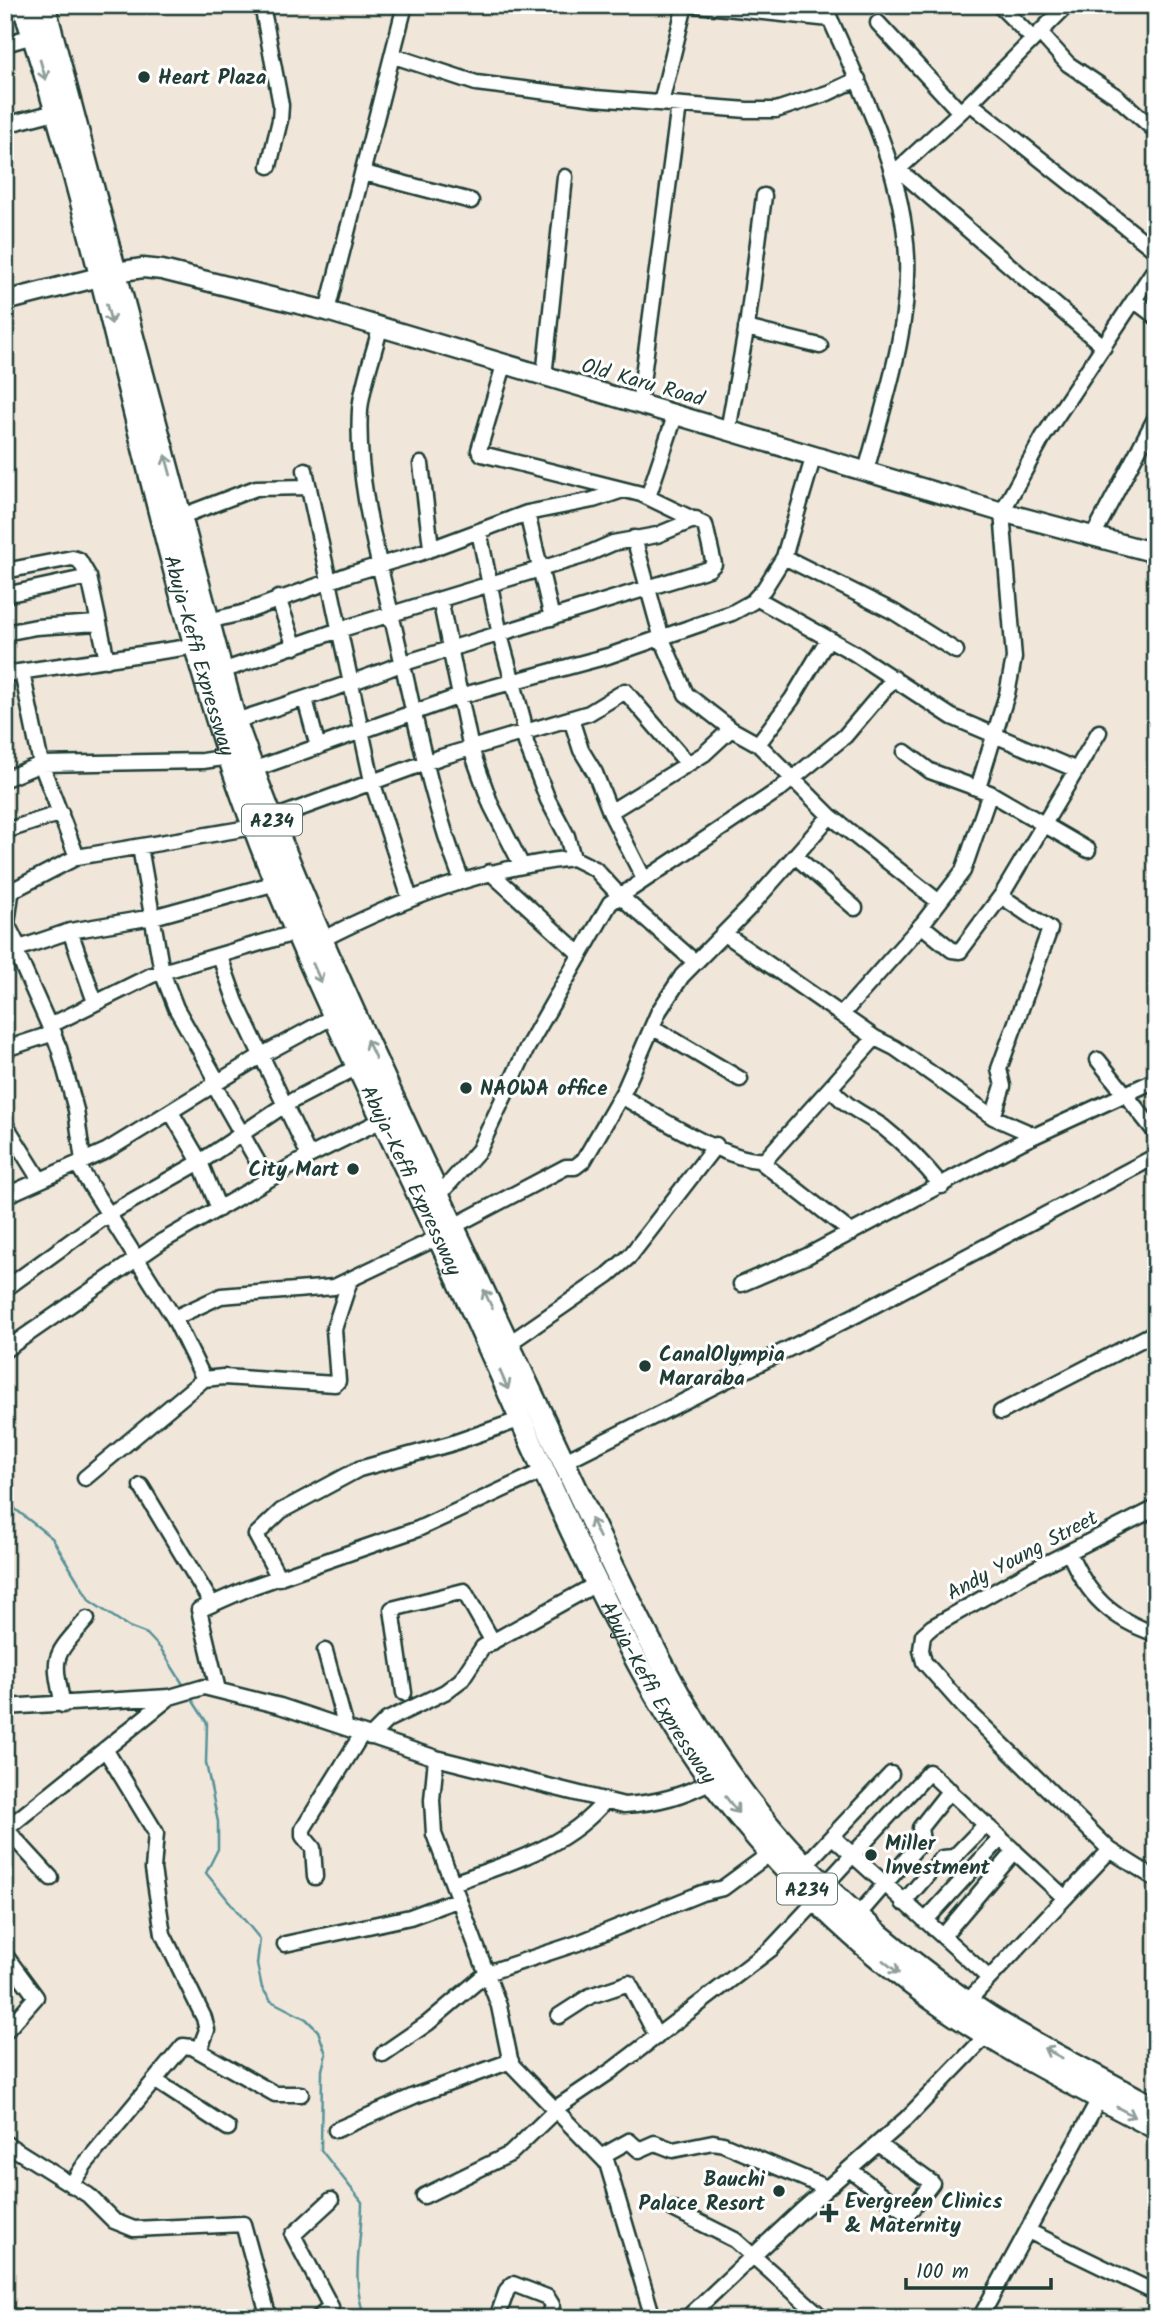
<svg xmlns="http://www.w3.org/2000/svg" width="1161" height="2323" font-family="Kalam,sans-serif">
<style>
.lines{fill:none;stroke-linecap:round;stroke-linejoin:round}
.stream{stroke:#579298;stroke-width:2.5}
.minor-casing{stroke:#1f3d34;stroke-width:19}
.major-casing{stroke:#1f3d34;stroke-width:23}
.highway-casing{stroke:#1f3d34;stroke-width:26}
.minor{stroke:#fff;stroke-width:14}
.major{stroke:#fff;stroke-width:18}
.highway{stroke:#fff;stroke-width:21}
.oneway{stroke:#8f9e9a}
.poi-dot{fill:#1f3d34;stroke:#fff;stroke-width:2.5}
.labels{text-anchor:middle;stroke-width:6;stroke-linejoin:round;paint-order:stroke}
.shield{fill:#fff;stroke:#627771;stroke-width:2}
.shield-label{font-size:19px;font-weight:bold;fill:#1f3d34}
.poi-label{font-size:21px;font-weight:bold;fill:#1f3d34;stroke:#fff;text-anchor:start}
.street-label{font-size:21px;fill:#1f3d34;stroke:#fff}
</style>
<rect width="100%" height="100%" fill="#f1e6da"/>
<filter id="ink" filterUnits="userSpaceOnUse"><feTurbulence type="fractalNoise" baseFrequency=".0143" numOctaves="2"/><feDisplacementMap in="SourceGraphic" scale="14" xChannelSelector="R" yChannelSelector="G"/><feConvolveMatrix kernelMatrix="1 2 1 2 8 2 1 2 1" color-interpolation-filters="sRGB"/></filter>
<g filter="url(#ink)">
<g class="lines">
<!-- stream -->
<path class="stream" d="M5,1501L52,1538L90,1601L129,1627L147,1634L161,1649L184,1686
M191,1698L207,1723L206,1763L218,1822V1849L206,1873L260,1939L257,1964L262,1988L271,2001L306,2019L318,2031L326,2054L322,2070L321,2150L362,2202C362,2242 350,2278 365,2318"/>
<defs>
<path id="minor" d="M262,5L281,105L280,120L269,166
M697,5L830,19
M824,5C859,85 903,168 907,257C910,328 884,403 866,471
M999,5L1033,39
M878,23L960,112
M1040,33L1068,64L1116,96L1156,131
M5,44L33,36
M394,56L476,83L595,98L747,110H776L828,93L858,79
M661,103L685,5
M970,103L1156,251
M5,125L55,112
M899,170L1104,347
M364,173L471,201
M893,174L970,103L1067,5
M1135,301L1156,317
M327,311L405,5
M380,328C374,354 362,384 360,410C356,477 376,550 391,614C413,704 428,794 462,881
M746,328L820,346
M544,377L565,177
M639,405L679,105
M728,431L748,319L764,196
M421,464L431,547
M305,470L372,781L410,899
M648,497L675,416
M527,513L552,618
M182,516L256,488L309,487
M479,531L500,635L523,719L526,743L548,800L567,836L573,858L595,869L619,895L695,962
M1093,536L1156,417
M634,538L662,639L686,694L731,729L758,744L830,816L939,902
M784,557L894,612L956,651
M5,571L72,558L79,560L89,577L107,660
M5,595L89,577
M278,598L295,647
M756,598L854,653L952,717L1077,770
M440,599L471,749L491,805L522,866
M208,621L242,613L350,574L420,553L527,513L593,500L623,490
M5,633L36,627L97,623
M222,671L342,629L583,556L613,543L657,535L696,519
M22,672L41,764L77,857
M5,674L196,646
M305,699L318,747
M571,719L581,750L595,773L611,814L644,879
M235,721C291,703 346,686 401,664L709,569L714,564L705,525L641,494L482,454L479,450L504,365
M758,744L792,699L828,639
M905,752L930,771L990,793L1088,850
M252,770L460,696L608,656L732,613L752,602L764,589L784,557L814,455
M5,779L41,764L203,761L229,757
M978,788L1007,694L1014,658L1002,512L1043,437L1156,267
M610,812L704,754L731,729
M271,819L441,757L589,713L625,691L688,764
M5,831L61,813
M140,847L162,972L176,1008L214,1075V1085L268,1180
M795,856L855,908
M490,872L580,954
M921,925L952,950L960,951L1001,896L1099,732
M70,931L95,1002
M321,940C401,899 483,868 573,858
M19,948L7,924L11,894L15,889L77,857L254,827
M15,949L59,1048L76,1110L83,1161
M5,953L70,931L153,917L276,883
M220,957L236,1002L309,1156
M842,1014L923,923L963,871L990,793
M51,1025L152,975L298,932
M652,1027L740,1079
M875,1038L895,1048L993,1117L1034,1135
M5,1049L54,1033
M1098,1060L1156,1133
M831,1088C845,1107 865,1114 883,1127C906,1145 924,1164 942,1186
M621,1096C653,1114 730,1164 765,1160L875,1038L725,934
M171,1112L200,1162L219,1209
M993,1117L1003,1086L999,1069L1050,929L1001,896
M5,1124L40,1180
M760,1161L852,1233
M77,1164L174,1318L204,1379
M439,1195L479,1150L527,1048L610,903L780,789L845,736L894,678
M5,1196L106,1151L262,1055L336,1015
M454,1226L566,1167H575L584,1160L625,1089L659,1011L682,976L749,908L830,816
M741,1284L807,1256L1021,1142L1156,1080
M5,1289L107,1215L200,1162L286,1104L359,1066
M174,1318L221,1296L334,1287L439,1237
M508,1344L608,1275L630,1256L716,1145
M5,1350L161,1242L309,1156L384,1119
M1001,1412L1156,1332
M563,1462L856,1315L1156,1156
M85,1478L204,1379L223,1377L335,1384L338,1381L334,1329L350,1280
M141,1486L212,1604
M1156,1508L1029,1572L932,1627L923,1635L921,1650L924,1662L964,1707L1110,1850L1156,1879
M1069,1552C1087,1595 1111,1619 1156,1634
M279,1578L256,1535L281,1511L359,1469L450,1444L522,1419
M325,1651L346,1728
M218,1690L199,1610L251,1587L418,1529L545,1470
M404,1693L392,1609L464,1591L493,1642
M63,1705C52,1654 53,1658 87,1619
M5,1707L169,1697
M370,1737L387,1720L445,1692L461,1680L483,1647L598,1583
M105,1749L156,1833L153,1869L163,1934L204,2018L207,2030L199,2051
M436,1758L432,1800L434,1834L499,2006L511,2064L607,2163L653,2318
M6,1829L51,1878
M5,1830L170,1697L204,1687L280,1706L436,1758L624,1805C657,1803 683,1796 713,1780
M834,1838L989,1978
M805,1865L891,1774
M315,1877L313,1848L303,1836V1829L362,1734
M453,1883C508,1863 566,1848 605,1801
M826,1884L929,1772L1065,1898
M903,1903L942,1858L954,1857L986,1824
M859,1914L922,1841L920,1828L950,1790
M925,1921L1001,1838
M943,1936L1015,1851
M285,1944L410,1917L459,1899
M5,1955L36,1997L5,2032
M967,2002L1110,1850
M559,2016L590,1996L629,1983L657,2037
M383,2054L428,2023L487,1973L578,1943L702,1893L723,1888L772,1852
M156,2081L228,2128
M336,2130L414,2096L511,2061
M5,2143L88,2195L114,2221L134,2229L243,2224L269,2318
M602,2156L629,2141L639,2150L655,2143L673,2150L713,2142L723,2144L827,2188
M849,2169L908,2214L932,2183L878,2144
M71,2185L85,2164L183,2046L192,2047L275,2094H301
M424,2196L510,2154L562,2104L611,2071L771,1949L817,1900
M673,2209L735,2240L823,2318
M1028,2231L1156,2293
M5,2316L26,2318
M318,2318L331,2307L293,2235L331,2200
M497,2318L507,2290L513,2284L547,2297L552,2305L548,2318
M687,2318L801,2211L906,2119L987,2035
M980,2318L1099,2099"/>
<path id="major" d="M116,272L143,268L162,270L327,311L1002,512L1156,553
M5,301L99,277"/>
<g id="highway">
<path id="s1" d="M23,5C105,250 148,506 227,751C289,940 385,1118 467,1299C529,1435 586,1575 661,1704C725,1815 826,1922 929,1997C1000,2048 1079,2087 1156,2128"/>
<path d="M44,5L235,721C310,932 410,1133 504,1335C538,1408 572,1481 607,1554C654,1652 703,1750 775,1833C832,1899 916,1970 990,2017C1043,2050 1101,2078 1156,2109"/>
</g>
</defs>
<!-- minor casing -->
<use href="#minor" class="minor-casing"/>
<!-- major casing -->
<use href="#major" class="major-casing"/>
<!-- highway casing -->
<use href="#highway" class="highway-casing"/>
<!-- minor -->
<use href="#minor" class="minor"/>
<!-- major -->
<use href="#major" class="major"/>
<!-- highway -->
<use href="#highway" class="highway"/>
</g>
<!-- one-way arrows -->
<defs><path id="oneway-shaft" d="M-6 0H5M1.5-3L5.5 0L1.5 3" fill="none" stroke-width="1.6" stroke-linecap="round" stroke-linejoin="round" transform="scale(1.75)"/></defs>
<g class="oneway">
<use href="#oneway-shaft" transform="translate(43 70) rotate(74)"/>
<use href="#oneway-shaft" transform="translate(109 314) rotate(75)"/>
<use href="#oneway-shaft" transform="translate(168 465) rotate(-105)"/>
<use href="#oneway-shaft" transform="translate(317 973) rotate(66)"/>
<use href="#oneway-shaft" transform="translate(371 1049) rotate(-115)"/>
<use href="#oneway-shaft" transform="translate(488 1299) rotate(-115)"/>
<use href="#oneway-shaft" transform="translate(504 1380) rotate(66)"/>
<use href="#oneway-shaft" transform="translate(595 1528) rotate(-115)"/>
<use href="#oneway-shaft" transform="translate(732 1805) rotate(52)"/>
<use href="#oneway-shaft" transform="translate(891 1967) rotate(39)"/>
<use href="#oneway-shaft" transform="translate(1053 2053) rotate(-152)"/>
<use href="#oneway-shaft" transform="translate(1126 2112) rotate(28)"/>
</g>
</g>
<!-- markers -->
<g class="poi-dot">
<circle cx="144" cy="77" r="7"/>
<circle cx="466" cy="1088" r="7"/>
<circle cx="353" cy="1169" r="7"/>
<circle cx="645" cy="1366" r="7"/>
<circle cx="871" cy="1855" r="7"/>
<circle cx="779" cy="2191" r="7"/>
<path d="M825.5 2202.5h7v7h7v7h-7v7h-7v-7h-7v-7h7z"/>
</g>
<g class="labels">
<!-- shield labels -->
<g class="shield">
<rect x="242" y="804.5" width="60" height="31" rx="5"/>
<rect x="777" y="1873.5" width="60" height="31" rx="5"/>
</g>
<g class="shield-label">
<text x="272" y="827">A234</text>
<text x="807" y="1896">A234</text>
</g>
<!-- poi labels -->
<g class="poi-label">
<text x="158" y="84">Heart Plaza</text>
<text x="480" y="1095">NAOWA office</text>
<text x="339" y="1176" text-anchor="end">City Mart</text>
<text x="659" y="1361">CanalOlympia<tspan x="659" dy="24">Mararaba</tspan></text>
<text x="885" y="1850">Miller<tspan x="885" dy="24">Investment</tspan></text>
<text x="765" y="2186" text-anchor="end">Bauchi<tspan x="765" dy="24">Palace Resort</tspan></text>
<text x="845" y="2208">Evergreen Clinics<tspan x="845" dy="24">&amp; Maternity</tspan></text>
</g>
<!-- street labels -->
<g class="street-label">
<text transform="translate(643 382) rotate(16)" y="7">Old Karu Road</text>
<text dy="7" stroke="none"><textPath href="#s1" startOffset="674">Abuja-Keffi Expressway</textPath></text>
<text dy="7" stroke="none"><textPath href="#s1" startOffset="1241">Abuja-Keffi Expressway</textPath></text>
<text transform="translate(1022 1555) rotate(-28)" y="7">Andy Young Street</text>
<text dy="7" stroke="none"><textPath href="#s1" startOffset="1810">Abuja-Keffi Expressway</textPath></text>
</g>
</g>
<!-- margin -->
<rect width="1161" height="2323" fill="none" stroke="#fff" stroke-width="28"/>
<rect x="14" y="14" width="1133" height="2295" fill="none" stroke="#1f3d34" stroke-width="2.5" filter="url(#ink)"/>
<!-- scale -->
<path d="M906 2278v10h145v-10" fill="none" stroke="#1f3d34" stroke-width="3.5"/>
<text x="916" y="2278" font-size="21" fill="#1f3d34" stroke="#ffffff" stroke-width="5" paint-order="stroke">100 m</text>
</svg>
